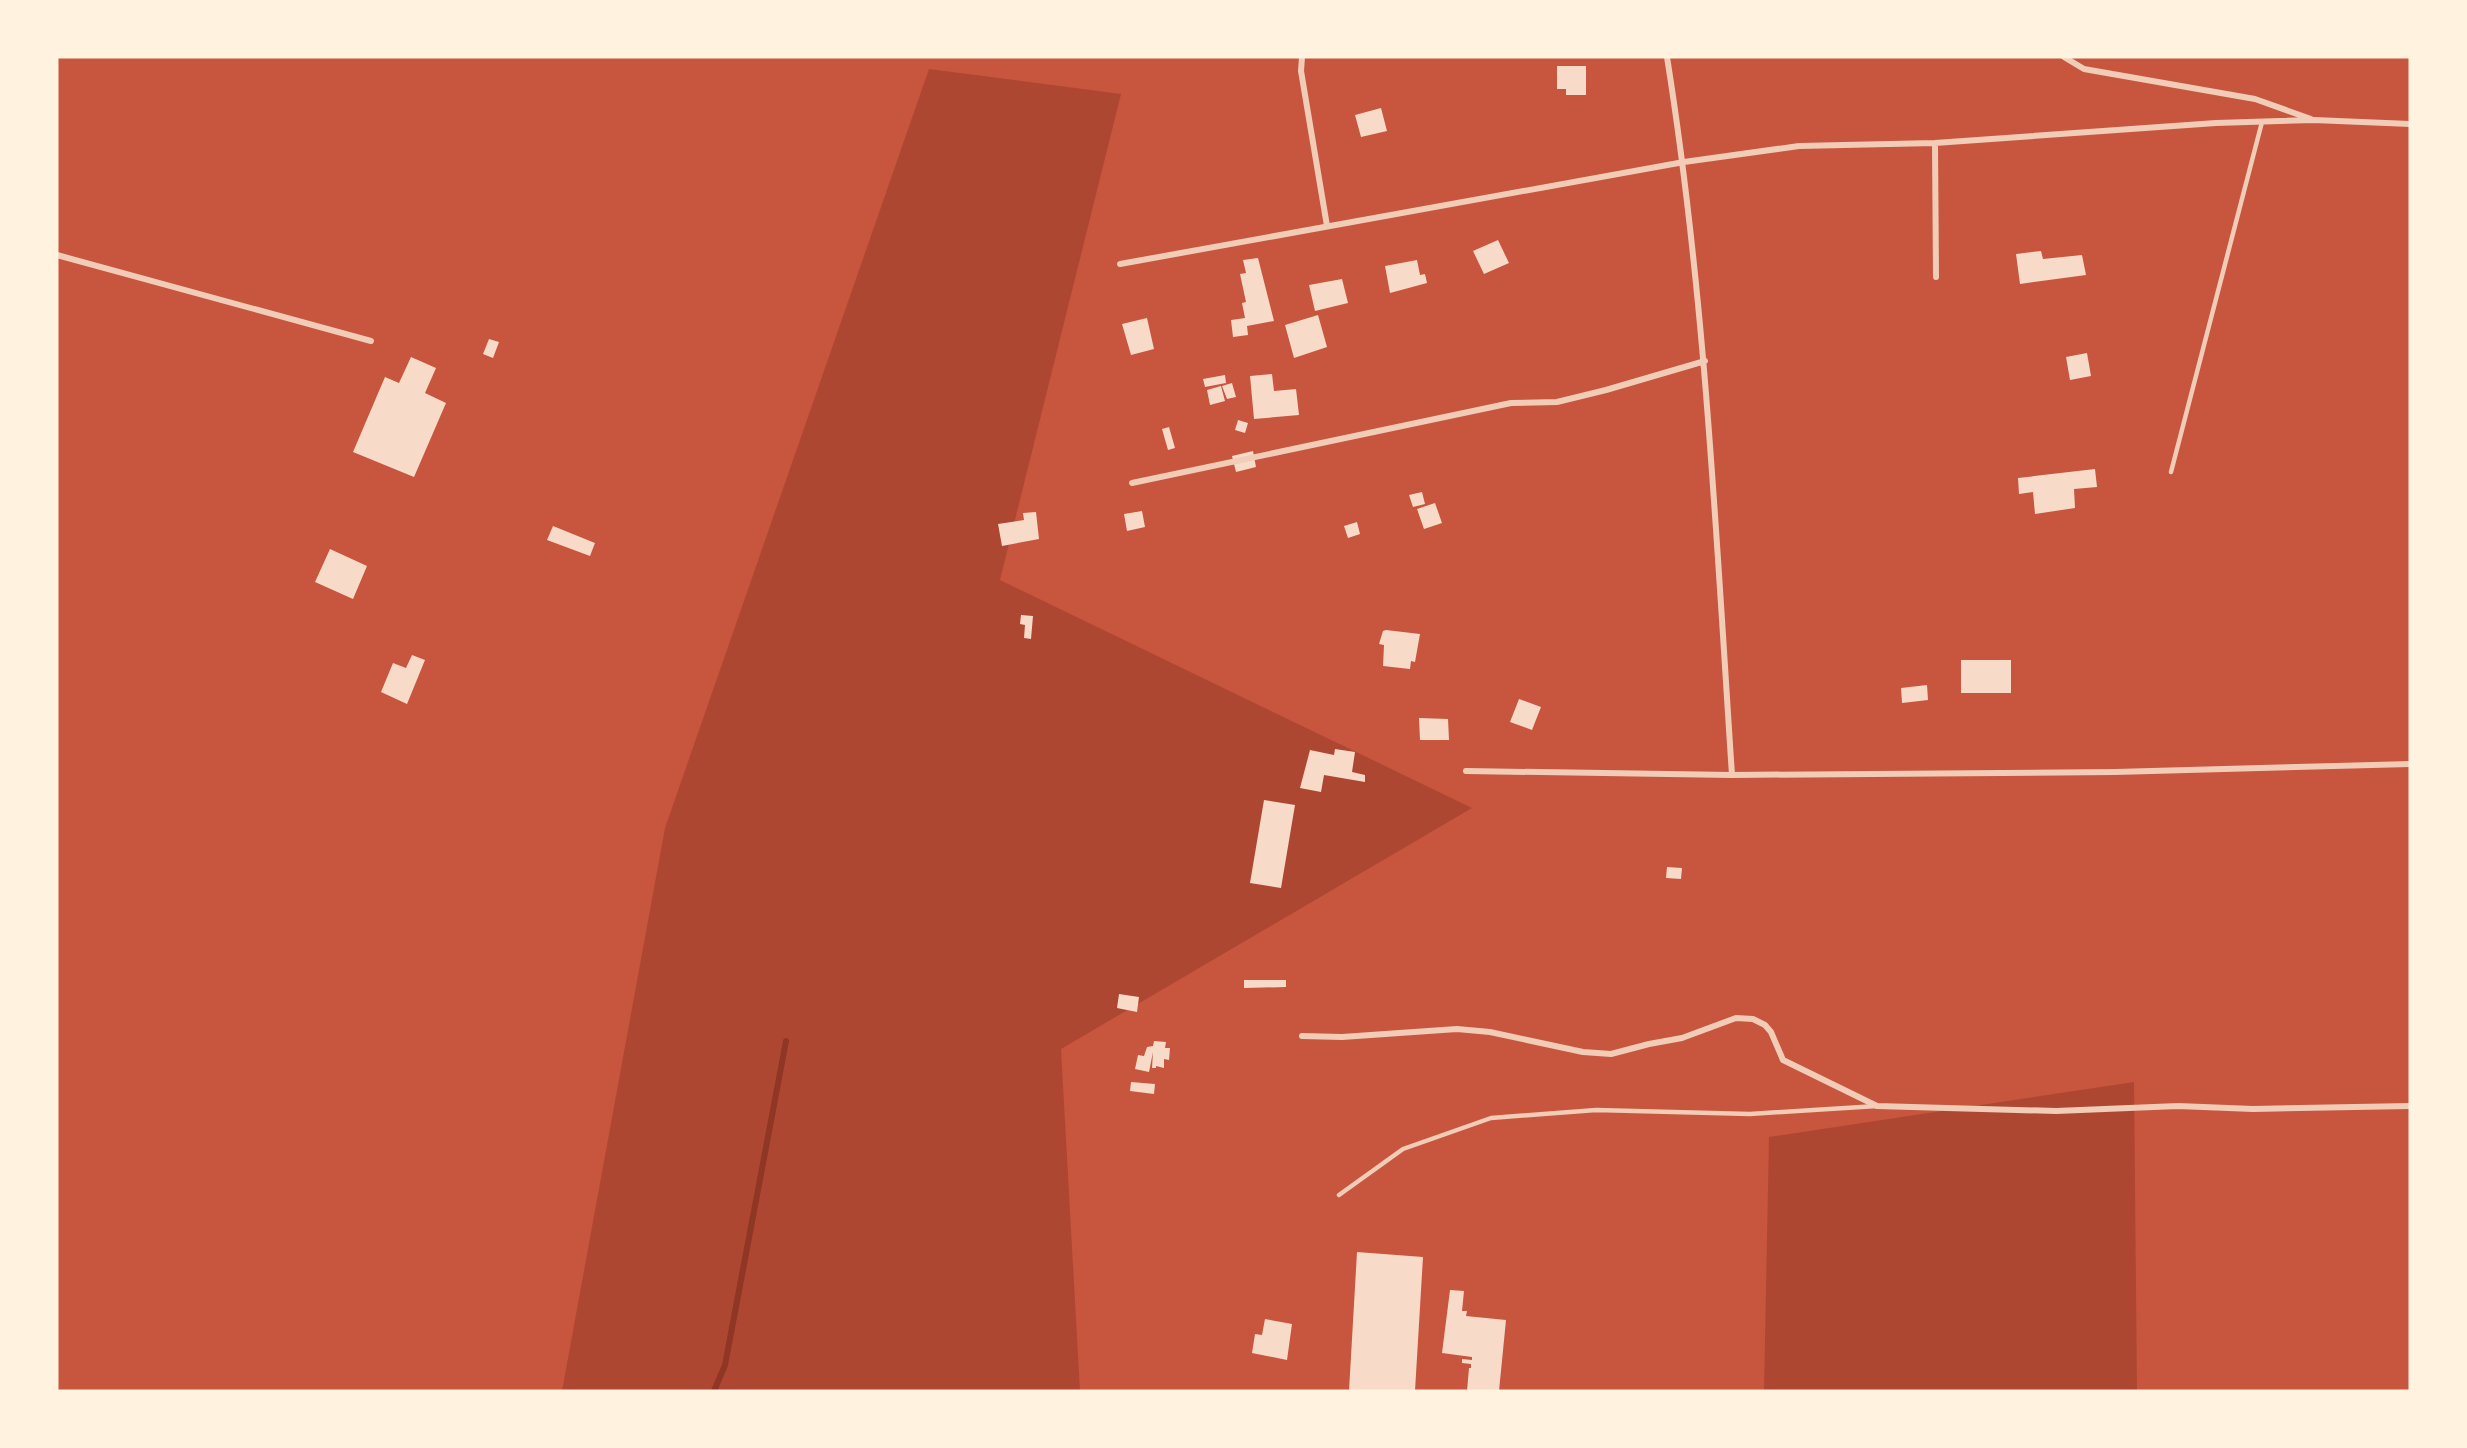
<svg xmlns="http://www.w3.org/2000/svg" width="2467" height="1448" font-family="Arial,sans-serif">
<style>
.green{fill:#ae4732}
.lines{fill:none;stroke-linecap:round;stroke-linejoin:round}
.stream{stroke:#8f3625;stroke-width:6}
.building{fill:#f7dbc8}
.service{stroke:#f1ccb7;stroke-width:4.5}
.minor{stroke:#f1ccb7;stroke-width:6}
</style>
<rect width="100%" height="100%" fill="#c8553d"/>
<!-- green -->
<path class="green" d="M929,69L1121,94L1000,580L1472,808L1061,1049L1080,1391H562L665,828Z
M2134,1082L2137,1391H1764L1769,1137Z"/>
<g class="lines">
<!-- stream -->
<path class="stream" d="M714,1391L725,1365L786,1041"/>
</g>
<!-- building -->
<path class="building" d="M1557,66H1586V95H1566V89H1557Z
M1381,108L1387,131L1361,137L1355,115Z
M1498,240L1509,263L1484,274L1473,251Z
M2041,251L2043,259L2082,255L2086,275L2020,284L2016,254Z
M1258,258L1274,321L1247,326L1248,335L1233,337L1231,320L1245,318L1242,303L1246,302L1240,274L1246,273L1243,260Z
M1417,260L1420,275L1425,274L1427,283L1390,293L1385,266Z
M1342,279L1348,303L1315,311L1309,285Z
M1318,315L1327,347L1294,358L1285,325Z
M1147,318L1154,349L1131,355L1122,324Z
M489,339L499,342L493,358L483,354Z
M2087,353L2091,376L2070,380L2066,357Z
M411,357L436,368L425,393L446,403L414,477L353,452L385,377L399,383Z
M1272,374L1274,391L1296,389L1299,415L1254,419L1250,376Z
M1225,375L1226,383L1205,387L1203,379Z
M1232,383L1236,397L1227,399L1222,386Z
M1221,386L1225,401L1210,405L1207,390Z
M1238,420L1248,423L1245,433L1235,430Z
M1169,427L1175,448L1168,450L1162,429Z
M1253,451L1256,467L1236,472L1232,456Z
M2095,469L2097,487L2074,489L2075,508L2035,514L2033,492L2019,494L2018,478Z
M1422,492L1425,504L1413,507L1409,495Z
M1435,503L1442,523L1424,529L1417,509Z
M1142,511L1145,527L1127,531L1124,514Z
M1036,512L1039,539L1002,546L998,524L1024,520L1023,513Z
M1357,522L1360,534L1348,538L1344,526Z
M553,526L595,543L590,556L547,540Z
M330,549L367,566L353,599L315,582Z
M1021,615L1033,616L1031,639L1024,638L1025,625L1020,624Z
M1386,630L1420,634L1415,662L1411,661L1410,669L1383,666L1384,645L1379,644L1383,631Z
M412,655L425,660L407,704L381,692L393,663L406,668Z
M1961,660H2011V693H1961Z
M1927,685L1928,700L1902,703L1901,688Z
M1519,699L1541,707L1532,730L1510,722Z
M1419,718L1448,719L1449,740H1420Z
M1335,749L1355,752L1352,772L1365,775V782L1324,775L1321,792L1300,788L1310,750L1334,755Z
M1264,800L1295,805L1281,888L1250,883Z
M1667,867L1682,868L1681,879L1666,878Z
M1244,980H1286V987L1244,988Z
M1119,994L1139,997L1137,1012L1117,1008Z
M1154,1041L1166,1042L1165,1048H1170L1169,1060L1164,1059V1068L1156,1066V1068H1152L1153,1052L1149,1072L1135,1069L1138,1055L1144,1056L1147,1047L1153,1046Z
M1131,1082L1155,1084L1154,1094L1130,1091Z
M1357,1252L1423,1257L1415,1391H1349Z
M1450,1290L1464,1291L1462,1311H1467L1466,1316L1506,1320L1499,1391H1467L1469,1368H1471V1364L1462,1363V1359L1472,1360V1357L1442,1353Z
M1265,1319L1292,1324L1287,1360L1252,1353L1255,1334L1262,1335Z"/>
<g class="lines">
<!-- service -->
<path class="service" d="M2171,472L2262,122
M1339,1195L1403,1149L1491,1118L1596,1110L1750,1114L1877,1106"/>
<!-- minor -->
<path class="minor" d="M1302,57L1301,71L1327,226
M1667,57C1705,295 1716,535 1732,775
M2064,57L2084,69L2255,99L2311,119
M1935,143L1936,277
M57,255L371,341
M1120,264L1684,162L1799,146L1935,143L2216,123L2314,120L2410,124
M1132,483L1511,403L1557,402L1606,390L1705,361
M1466,771L1732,775L2115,772L2410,764
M1302,1036L1342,1037L1457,1029L1490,1032L1583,1052L1611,1054L1649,1044L1682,1038L1736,1018L1753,1019L1765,1025L1771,1032L1783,1060L1877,1106L2056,1111L2178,1106L2253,1109L2410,1106"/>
</g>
<!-- border -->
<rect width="2467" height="1448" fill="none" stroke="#fff3e0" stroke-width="117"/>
</svg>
